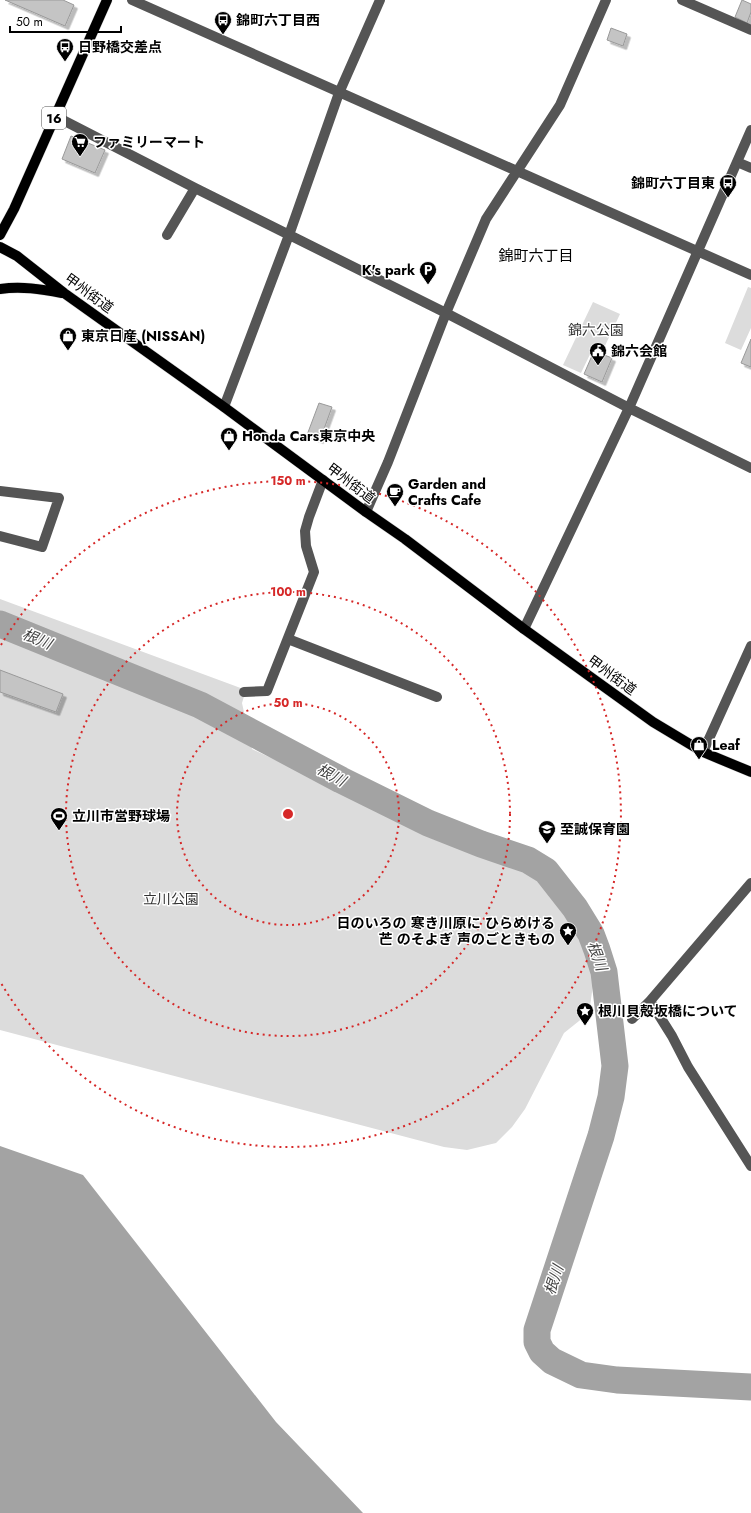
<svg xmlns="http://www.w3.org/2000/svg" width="751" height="1513" font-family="Jost,'Noto Sans JP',sans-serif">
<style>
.green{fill:#dcdcdc}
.water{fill:#a3a3a3}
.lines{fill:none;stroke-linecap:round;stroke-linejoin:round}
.river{stroke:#a3a3a3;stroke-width:27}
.building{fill:#c4c4c4;stroke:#999;filter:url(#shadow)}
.major-casing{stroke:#dbdbdb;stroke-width:11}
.minor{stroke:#555;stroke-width:10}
.major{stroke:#000;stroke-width:10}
.ring{fill:none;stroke:#d62828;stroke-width:2;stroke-dasharray:2 4}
.labels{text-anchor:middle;stroke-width:3;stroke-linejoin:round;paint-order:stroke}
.shield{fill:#fff;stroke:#4c4c4c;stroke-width:1}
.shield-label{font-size:13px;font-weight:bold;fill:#000}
.poi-label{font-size:14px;font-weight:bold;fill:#000;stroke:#fff;text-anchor:start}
.street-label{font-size:14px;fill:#000;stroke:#fff}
.park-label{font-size:14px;fill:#333;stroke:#fff}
.neighbourhood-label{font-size:15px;fill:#000;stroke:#fff}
.water-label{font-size:15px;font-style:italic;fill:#444;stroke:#fff}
.centre{fill:#d62828;stroke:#fff;stroke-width:2}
.ring-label{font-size:12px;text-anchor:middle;font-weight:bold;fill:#d62828;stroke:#fff;stroke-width:3;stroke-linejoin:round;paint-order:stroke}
</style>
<defs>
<filter id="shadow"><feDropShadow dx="3.5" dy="3.5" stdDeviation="0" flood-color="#0004"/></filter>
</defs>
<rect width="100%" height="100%" fill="#fff"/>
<!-- green -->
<path class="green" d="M748,287L751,288V328L741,350L725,343Z
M593,302L620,314L603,350L594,346L581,373L563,365Z
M0,599L246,690L242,703L252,749L414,825L520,866L551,888L573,919L587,947L593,985L589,1013L564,1033L525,1109L512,1127L496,1143L467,1150L444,1147L0,1030Z"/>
<!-- water -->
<path class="water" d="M0,1146L83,1175L276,1422L363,1513H0Z"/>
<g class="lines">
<!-- river -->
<path class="river" d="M0,624L200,705L341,780L428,823L481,844L528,860L546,871L575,908L591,934L597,950L604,972L615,1066L611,1097L601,1136L537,1330V1342L542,1352L552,1361L581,1375L617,1380L751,1387"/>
</g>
<!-- building -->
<path class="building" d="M5,0H63L74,5L65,26Z
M742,0L751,4V12L747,23L735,17Z
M611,28L627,34L623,46L607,40Z
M71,136L105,150L95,173L62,159Z
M751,339V367L741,363Z
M594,351L612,358L602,382L584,374Z
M319,403L332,407L320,440L307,435Z
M0,670L63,694L56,712L0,692Z"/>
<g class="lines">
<defs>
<path id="major" d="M0,235L14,209L107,0
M0,247L17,256L64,293L224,407L366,512L405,539L524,629L653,722L703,752L751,772
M0,289C21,286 41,289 62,293"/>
</defs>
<!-- major casing -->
<use href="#major" class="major-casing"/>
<!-- minor -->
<path class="minor" d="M132,0L751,275
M682,0L751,30
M55,116L195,188L446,313L629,408L751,468
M737,162L751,168
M167,235L195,188
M224,407L289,235L339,93L380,0
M0,491L59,498L42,547L0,536
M366,512L388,462L446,313L486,219L560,105L606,0
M524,629L629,408L751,130
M288,639L437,697
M244,692L267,691L314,572L306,546L305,531L309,517L323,480
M703,752L751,646
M650,1001L672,1036L688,1067L751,1166
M632,1019L650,1001L751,883"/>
<!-- major -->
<use href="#major" class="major"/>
</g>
<!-- distance rings -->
<g class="ring">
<circle cx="288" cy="814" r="111"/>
<circle cx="288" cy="814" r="222"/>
<path d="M1 645A333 333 0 1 1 1 983"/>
</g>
<!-- icons -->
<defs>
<symbol id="bus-pin" viewBox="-11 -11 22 30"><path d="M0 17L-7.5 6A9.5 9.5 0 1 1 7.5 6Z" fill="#000" stroke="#fff"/><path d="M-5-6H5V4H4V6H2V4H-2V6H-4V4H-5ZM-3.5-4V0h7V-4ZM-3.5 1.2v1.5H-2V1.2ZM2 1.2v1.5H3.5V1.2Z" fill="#fff"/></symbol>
<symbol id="supermarket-pin" viewBox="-11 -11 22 30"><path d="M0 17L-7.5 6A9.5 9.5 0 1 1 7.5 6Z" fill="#000" stroke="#fff"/><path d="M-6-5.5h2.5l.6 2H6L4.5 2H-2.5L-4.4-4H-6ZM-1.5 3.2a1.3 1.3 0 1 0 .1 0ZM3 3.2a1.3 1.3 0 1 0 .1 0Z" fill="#fff"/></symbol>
<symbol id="parking-pin" viewBox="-11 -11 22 30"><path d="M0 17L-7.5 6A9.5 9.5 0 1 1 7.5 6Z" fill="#000" stroke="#fff"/><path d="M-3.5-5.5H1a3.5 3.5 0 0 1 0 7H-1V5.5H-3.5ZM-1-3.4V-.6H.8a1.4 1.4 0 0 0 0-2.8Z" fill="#fff"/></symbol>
<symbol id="shop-pin" viewBox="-11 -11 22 30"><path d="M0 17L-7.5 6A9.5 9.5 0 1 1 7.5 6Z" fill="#000" stroke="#fff"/><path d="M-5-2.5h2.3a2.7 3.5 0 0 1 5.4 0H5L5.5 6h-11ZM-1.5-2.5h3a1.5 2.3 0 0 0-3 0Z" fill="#fff"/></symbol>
<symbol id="civic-pin" viewBox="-11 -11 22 30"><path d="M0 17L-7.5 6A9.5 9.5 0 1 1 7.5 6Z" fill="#000" stroke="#fff"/><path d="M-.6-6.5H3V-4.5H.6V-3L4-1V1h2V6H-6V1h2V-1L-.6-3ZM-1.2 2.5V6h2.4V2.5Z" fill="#fff"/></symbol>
<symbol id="cafe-pin" viewBox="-11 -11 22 30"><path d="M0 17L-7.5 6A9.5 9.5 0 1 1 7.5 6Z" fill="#000" stroke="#fff"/><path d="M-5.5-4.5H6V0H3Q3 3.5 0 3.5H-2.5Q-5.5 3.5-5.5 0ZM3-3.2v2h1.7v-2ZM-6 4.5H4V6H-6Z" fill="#fff"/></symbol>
<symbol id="stadium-pin" viewBox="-11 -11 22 30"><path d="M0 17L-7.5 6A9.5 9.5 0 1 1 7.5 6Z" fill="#000" stroke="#fff"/><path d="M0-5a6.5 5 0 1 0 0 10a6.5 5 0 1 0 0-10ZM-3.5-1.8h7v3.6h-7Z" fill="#fff"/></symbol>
<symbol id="school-pin" viewBox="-11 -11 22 30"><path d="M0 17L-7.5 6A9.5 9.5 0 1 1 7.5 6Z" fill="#000" stroke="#fff"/><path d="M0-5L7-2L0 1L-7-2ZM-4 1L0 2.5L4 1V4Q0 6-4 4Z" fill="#fff"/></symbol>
<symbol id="sight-pin" viewBox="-11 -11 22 30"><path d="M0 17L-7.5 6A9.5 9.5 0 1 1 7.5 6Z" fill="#000" stroke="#fff"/><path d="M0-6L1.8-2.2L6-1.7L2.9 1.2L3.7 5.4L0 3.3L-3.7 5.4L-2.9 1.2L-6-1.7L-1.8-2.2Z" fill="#fff"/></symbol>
</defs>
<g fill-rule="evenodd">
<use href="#bus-pin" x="213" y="10" width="20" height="27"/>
<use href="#bus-pin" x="55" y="37" width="20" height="27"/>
<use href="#supermarket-pin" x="70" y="132" width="20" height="27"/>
<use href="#bus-pin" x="718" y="173" width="20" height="27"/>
<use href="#parking-pin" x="418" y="260" width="20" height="27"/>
<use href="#shop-pin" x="58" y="326" width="20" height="27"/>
<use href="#civic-pin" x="588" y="341" width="20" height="27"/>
<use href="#shop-pin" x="219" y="426" width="20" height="27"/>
<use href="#cafe-pin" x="385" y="482" width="20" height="27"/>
<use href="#shop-pin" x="689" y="735" width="20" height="27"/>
<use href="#stadium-pin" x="49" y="806" width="20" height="27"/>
<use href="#school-pin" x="537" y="819" width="20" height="27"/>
<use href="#sight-pin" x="558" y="921" width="20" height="27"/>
<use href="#sight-pin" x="575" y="1001" width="20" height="27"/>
</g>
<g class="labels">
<!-- shield labels -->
<rect class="shield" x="42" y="107" width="24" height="22" rx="3"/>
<g class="shield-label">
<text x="54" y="123">16</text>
</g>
<!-- poi labels -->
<g class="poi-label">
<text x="236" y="25">錦町六丁目西</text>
<text x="78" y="52">日野橋交差点</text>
<text x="93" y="147">ファミリーマート</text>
<text x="715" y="188" text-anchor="end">錦町六丁目東</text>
<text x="415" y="275" text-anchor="end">K's park</text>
<text x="81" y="341">東京日産 (NISSAN)</text>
<text x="611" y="356">錦六会館</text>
<text x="242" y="441">Honda Cars東京中央</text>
<text x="408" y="489">Garden and<tspan x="408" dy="16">Crafts Cafe</tspan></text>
<text x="712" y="750">Leaf</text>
<text x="72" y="821">立川市営野球場</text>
<text x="560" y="834">至誠保育園</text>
<text x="555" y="928" text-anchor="end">日のいろの 寒き川原に ひらめける<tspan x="555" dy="16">芒 のそよぎ 声のごときもの</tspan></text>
<text x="598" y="1016">根川貝殻坂橋について</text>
</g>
<!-- street labels -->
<g class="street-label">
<text transform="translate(89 293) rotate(36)" y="5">甲州街道</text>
<text transform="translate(351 483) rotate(37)" y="5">甲州街道</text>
<text transform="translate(612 675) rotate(36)" y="5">甲州街道</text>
</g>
<!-- park labels -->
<g class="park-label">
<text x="596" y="335">錦六公園</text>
<text x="171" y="904">立川公園</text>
</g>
<!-- neighbourhood labels -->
<g class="neighbourhood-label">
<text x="536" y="261">錦町六丁目</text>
</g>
<!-- water labels -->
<g class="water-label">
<text transform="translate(37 639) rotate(22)" y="5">根川</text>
<text transform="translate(331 775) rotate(28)" y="5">根川</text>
<text transform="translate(597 956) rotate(70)" y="5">根川</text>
<text transform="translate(554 1280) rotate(-72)" y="5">根川</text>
</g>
</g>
<circle cx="288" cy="814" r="6" class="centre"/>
<g class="ring-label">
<text x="288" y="485">150 m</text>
<text x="288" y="596">100 m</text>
<text x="288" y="707">50 m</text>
</g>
<!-- scale -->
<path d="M10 26v6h111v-6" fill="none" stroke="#000000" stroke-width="2"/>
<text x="16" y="26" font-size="12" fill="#000000" stroke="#ffffff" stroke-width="3" paint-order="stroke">50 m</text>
</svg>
